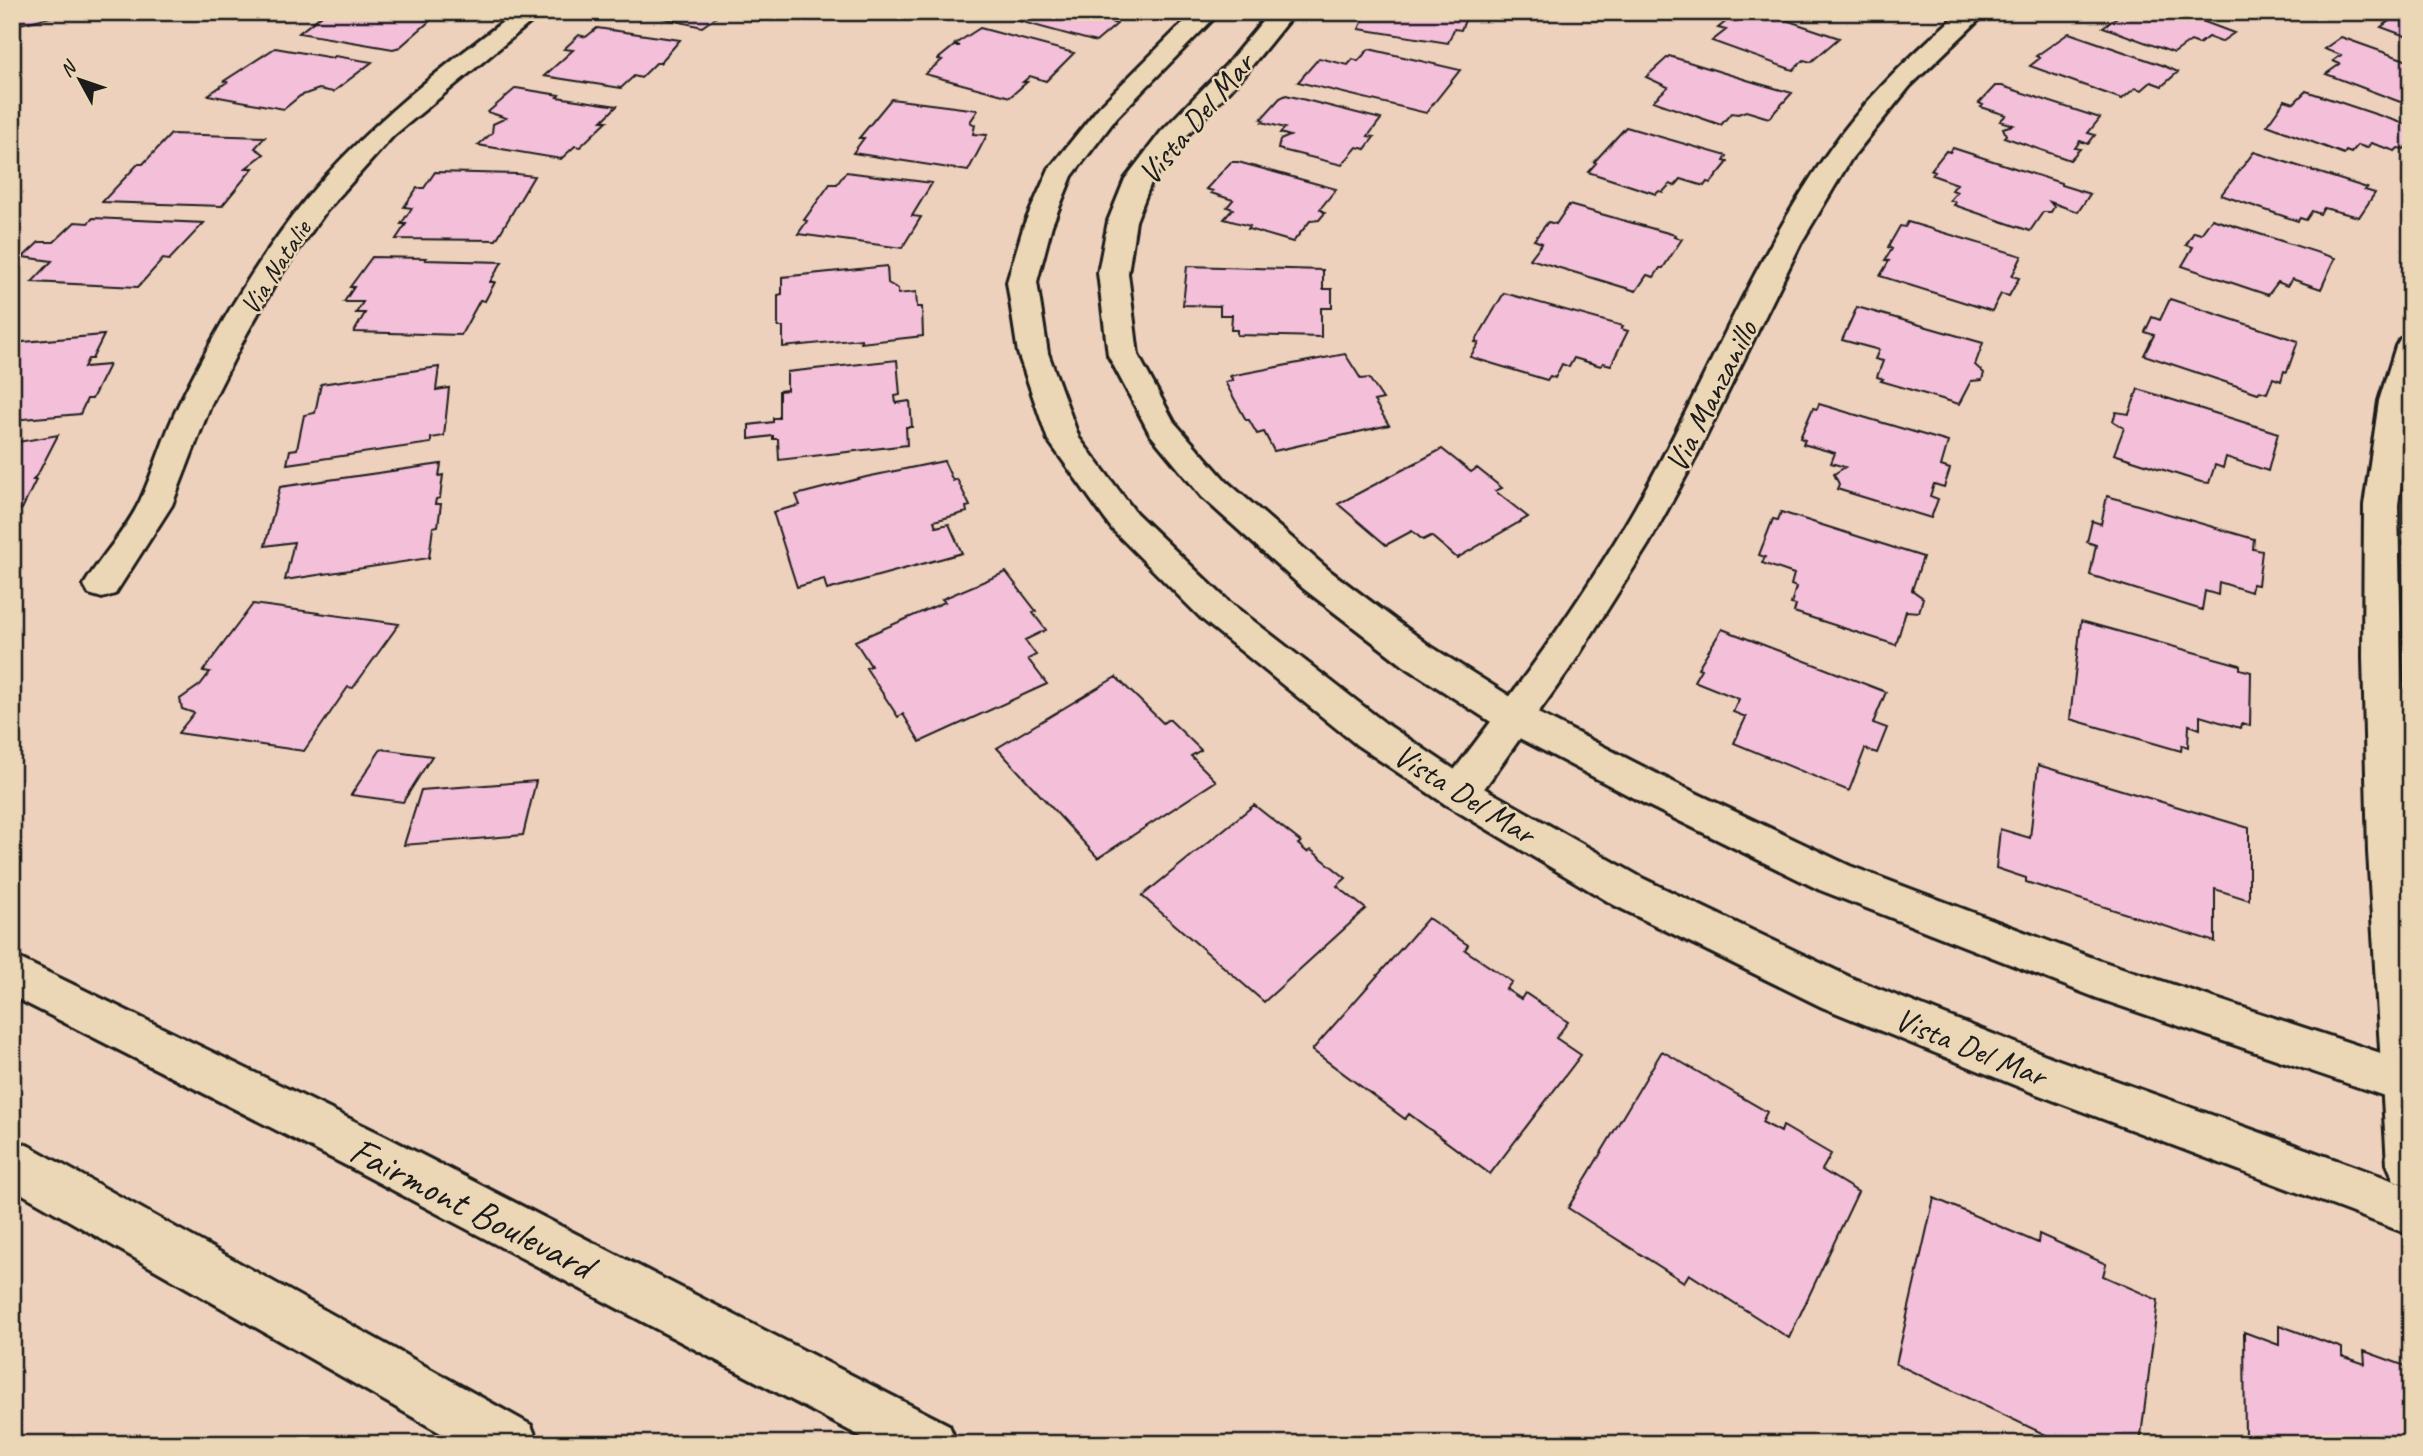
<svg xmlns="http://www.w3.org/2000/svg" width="2423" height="1456" font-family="Caveat,sans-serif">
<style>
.building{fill:#f4bfd9;stroke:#1c1c1c;stroke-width:2}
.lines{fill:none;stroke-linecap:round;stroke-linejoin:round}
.minor-casing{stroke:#1c1c1c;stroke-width:6}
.tertiary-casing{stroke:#1c1c1c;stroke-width:6}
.secondary-casing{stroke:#1c1c1c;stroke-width:6}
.minor{fill:#ebd6b5;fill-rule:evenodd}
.tertiary{fill:#ebd6b5;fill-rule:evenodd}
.secondary{fill:#ebd6b5;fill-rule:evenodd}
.labels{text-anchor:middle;stroke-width:5;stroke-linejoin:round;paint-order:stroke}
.far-street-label{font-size:28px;fill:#1c1c1c;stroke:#ebd6b5}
.street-label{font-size:33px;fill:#1c1c1c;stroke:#ebd6b5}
.near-street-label{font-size:40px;fill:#1c1c1c;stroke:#ebd6b5}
</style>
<rect width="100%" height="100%" fill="#edd1bc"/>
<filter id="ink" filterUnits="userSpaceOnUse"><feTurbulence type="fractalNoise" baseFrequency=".0143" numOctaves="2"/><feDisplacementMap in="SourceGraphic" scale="14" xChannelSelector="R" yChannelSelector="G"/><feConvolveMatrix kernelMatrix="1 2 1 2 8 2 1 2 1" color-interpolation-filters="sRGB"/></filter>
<g filter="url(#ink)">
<!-- building -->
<path class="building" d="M12,12H71L12,26Z
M426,12L416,18L431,20L400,47L393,49L299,33L326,12Z
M637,12H723L702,27Z
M1006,12H1110L1121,15L1113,23L1117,24L1096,42L1001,16Z
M1360,12H1461L1459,17L1466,18L1461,30L1454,29L1448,43L1359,29L1364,18L1357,17Z
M1748,12H1762L1839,38L1811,62L1804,60L1793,70L1712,41L1726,30L1718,28L1729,19L1737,21Z
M2113,12H2178L2234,33L2221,42L2208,37L2199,44L2191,41L2174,53L2103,27L2120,15Z
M2391,12H2411V38L2381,27L2396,16L2389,13Z
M597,28L680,40L660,63H656L641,78L634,76L621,88L544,76L573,50L564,49L579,35L586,37Z
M980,28L1074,53L1046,81L1030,76L1023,82H1027L1010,97L925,74L942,60L938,59L954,46H960L955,44Z
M2069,33L2162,65L2178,72L2162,86L2151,82L2142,90L2135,88L2122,99L2030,66L2040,58L2036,56Z
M2341,37L2411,62V106L2326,74L2340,64L2333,61L2341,55L2324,49Z
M275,48L333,58L335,56L372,62L333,92L319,89L300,96L284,109L208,95L227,82L224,81Z
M1369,49L1460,70L1426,113L1298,82L1319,58L1348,65L1353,59L1358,61Z
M1669,56L1760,84L1792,93L1769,118L1746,111L1738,114L1731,113L1721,125L1653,101L1668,87L1646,77Z
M1995,86H2002L2100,118L2088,133L2095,135L2088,144L2080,141L2075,148L2080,149L2070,160L2004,137L2006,135L2003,128L2013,125L2000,121L2006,115L1981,107L1983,105L1979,103Z
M516,88L559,95L557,97L617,106L602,121H607L580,147L575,146L561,159L478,145L492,133L493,124L506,118L488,112Z
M2306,91L2411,126V141L2404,149L2398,148L2395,151L2371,143L2367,148L2358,145L2351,153L2346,151L2344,154L2267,125L2285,100L2294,103Z
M1286,95L1381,119L1368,136L1374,137L1365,149L1357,147L1342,165L1278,149L1280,140L1290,136L1280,133L1285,128L1262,122L1264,120L1261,119L1280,98Z
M891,99L978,110L970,122L975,125L973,134L987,135L968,171L853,153L864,138H859Z
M1626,127L1727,156L1724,161L1728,162L1711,183L1707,182L1704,186L1681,179L1675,186L1670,184L1663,192L1659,191L1656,194L1588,172L1596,163L1594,162Z
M171,134L265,137L255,148L264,154L246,168H253L222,206L102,202L138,164H143Z
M1953,148L2061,183V185L2090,194L2078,212L2050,202L2054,207L2051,212H2043L2030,231L1954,205L1956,202L1950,200L1957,192L1952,190L1957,184L1932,175L1935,172L1931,170L1946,151L1950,152Z
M2254,152L2367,188L2365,190L2375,193L2359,217L2324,208L2320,214L2312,211L2306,220L2300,218L2298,221L2221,195Z
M1231,162H1238L1336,189L1320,209L1325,213L1319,220L1310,221L1293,242L1248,229L1250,226L1224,219L1233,209L1227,207L1233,200L1211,193L1213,191L1206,189Z
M435,172L517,174L534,176L496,240L396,239L406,224H401L412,208L404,207L417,188H424Z
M846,172L932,183L912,216L921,217L902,248L798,234L807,221L804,220L830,184H837Z
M1569,205L1675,235L1674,237L1682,239L1663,268H1660L1654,277L1647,275L1636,291L1530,259L1542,243L1534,240L1548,222L1556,224Z
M93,218L204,223L169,260L163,259L138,287L32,282L52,261L23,257L39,242H54L75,222L88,223Z
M2212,219L2335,258L2321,289L2292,279L2287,286L2278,282L2268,295L2182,266L2193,247L2186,245L2194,232L2201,234Z
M1908,222L2022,256L2012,276L2019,278L2009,296L2001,294L1992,311L1880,276L1889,261L1885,260L1892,249L1888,247L1900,226L1905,227Z
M372,257L426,258L425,260L502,262L490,282H495L485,301L480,300L461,335L354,332L365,313H356L363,302H344L354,287H350Z
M887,266L888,283L898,289V294L916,292L917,307H922L923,336L861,343V339L783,347V327H778V295L782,294V277Z
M1187,266L1323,270V289H1332V308H1321V337L1237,335V330H1231L1232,315H1220V306L1183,305Z
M1504,293L1623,326L1621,329L1628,331L1611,365L1603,363L1601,366L1574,358L1569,367L1562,364L1555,378L1550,376L1547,380L1470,357L1479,343L1475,342Z
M2170,299L2298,341L2287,372L2284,371L2281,381L2273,378L2267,393L2260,391L2258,393L2144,355L2154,335L2145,332L2152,317L2160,320Z
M1857,307L1983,343L1975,365L1984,373L1982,380L1971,381L1959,404L1881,381L1883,379L1877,377L1883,361L1875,359L1879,350L1842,340Z
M104,335L92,359H88L84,367L109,365L92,399H87L80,414L12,420V343Z
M1345,354L1361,379L1369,378L1383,399L1374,401L1389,425L1274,451L1264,432L1257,434L1249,420H1246L1225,382L1233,380L1230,376Z
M897,360L900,395L895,396L896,403L910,401L912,427H906L907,445L779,460L778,439H773V436L749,439V425L773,422V418H779V391L787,390V372Z
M439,367L436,390L449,388L444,436L431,438V443L287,464L290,450L297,449L304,415L315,413L321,384Z
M2138,389L2278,433L2268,471L2226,457L2223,468L2215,465L2209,483L2201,482L2114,454L2124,428L2113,421L2116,412L2129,414Z
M1819,404L1948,442L1941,466L1950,469L1944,487L1934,484L1930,496L1938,499L1931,518L1837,489L1839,484L1834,474L1845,467L1831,463L1835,453L1803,444L1805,440L1800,438L1813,408L1817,409Z
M58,435L39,472L33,480H36L22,509L12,510V443Z
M1442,449L1471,472L1477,468L1502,488L1495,491L1528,517L1457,558L1431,536L1423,540L1412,531L1386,545L1338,504Z
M944,461L953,481L957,479L970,506L966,507L967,512L934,521L936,527L949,524L962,553L827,590L824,579L797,587L773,512L800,505L796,495L866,477Z
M441,464L439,476L443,475L440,498L436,499L435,504H441L438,526L433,527L429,558L285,580L294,542L265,546L280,487Z
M2107,496L2254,539L2253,549L2262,551L2258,585L2252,584L2251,592L2219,582L2218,595L2205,591L2202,610L2090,575L2096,545L2087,542L2092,521L2101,524Z
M1781,512L1923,557L1912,590L1923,598L1919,612L1906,611L1896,645L1794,612L1796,605L1791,604L1796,587L1791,585L1794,574L1762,563L1765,557L1759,555L1773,519L1778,520Z
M1006,572L1036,611L1033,613L1046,630L1025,640L1036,655L1028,659L1047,684L920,742L903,714L898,717L866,668L871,666L855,641L945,602L942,599Z
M253,604L399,624L353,688L348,687L304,751L178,733L194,713L182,709L180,699L200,685L210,672L203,671Z
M2081,621L2240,665V669L2251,672L2250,726L2241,724L2240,728L2200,716V729L2189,725L2188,747L2182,745L2181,751L2070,719Z
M1722,629L1886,692L1873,723L1887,728L1877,753L1865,749L1849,791L1734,743L1746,717L1733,712L1739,699L1694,681L1701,669L1698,668Z
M1116,677L1163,723L1169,719L1201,750L1191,756L1216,781L1098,858L997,748Z
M381,749L432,756L403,802L351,795Z
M2038,765L2249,828V900L2215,889V942L2026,882V878L1996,868L2000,829L2030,838Z
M536,781L523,835L404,845L421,790Z
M1254,805L1301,842L1298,844L1307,852L1311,850L1346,878L1337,886L1366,909L1264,1002L1142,896Z
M1428,918L1468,945L1465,950L1512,982L1506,989L1521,999L1525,993L1568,1022L1556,1038L1581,1055L1490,1174L1409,1114L1405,1119L1312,1050Z
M1662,1051L1767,1112L1762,1122L1781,1132L1783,1126L1831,1154L1822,1170L1858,1192L1789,1338L1689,1274L1684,1282L1568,1208Z
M1934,1198L2038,1243L2039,1234L2106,1264L2103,1276L2158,1300L2140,1444H2065L1896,1364Z
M2279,1325L2342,1348V1356L2365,1364L2364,1351L2411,1368V1444H2245L2244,1332L2279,1345Z"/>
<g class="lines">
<defs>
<path id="minor" d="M516,12H543L393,136L326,211L279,277L247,333L211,404L172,505L115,594L102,598L89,594L84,585C101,556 126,531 140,501C155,469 164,434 180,402C215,331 256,261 306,199C366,126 440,69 516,12Z
M1960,12H1987L1910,86L1851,159L1801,243L1692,465L1648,545L1573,664L1473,804L1459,809L1445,804L1439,793L1445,782C1513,694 1580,604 1635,508C1706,384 1756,248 1842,133C1876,88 1918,49 1960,12Z
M2411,337V402L2398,505L2401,657L2411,867V1187L2394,1180L2387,1164L2368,852L2363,657L2364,505L2379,401L2396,346L2400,339Z"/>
<path id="tertiary" d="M1194,12H1220L1117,117L1072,176L1052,225L1037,282L1048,353L1079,438L1136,513L1229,602L1385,723L1473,782L1644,879L1854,979L2056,1059L2411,1187V1235L2034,1093L1822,1007L1614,905L1445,804L1357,745L1203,620L1112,529L1048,440L1018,353L1007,282L1024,225L1049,169L1099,107Z
M1270,12H1295L1245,74L1179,144L1152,180L1136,221L1128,273L1138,355L1174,422L1226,481L1330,571L1430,646L1530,709L1679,785L1850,866L2101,961L2411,1063V1105L2097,998L1820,890L1651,807L1502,729L1404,666L1304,589L1202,497L1150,434L1108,355L1098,273L1108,221L1125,179L1161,132L1227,64Z"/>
<path id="secondary" d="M12,955L385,1136L949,1425L957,1444H875L351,1168L12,996Z
M12,1139L29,1146L531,1425L539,1444H460L12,1188Z"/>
</defs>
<!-- minor casing -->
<use href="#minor" class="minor-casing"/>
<!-- tertiary casing -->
<use href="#tertiary" class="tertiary-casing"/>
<!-- secondary casing -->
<use href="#secondary" class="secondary-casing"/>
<!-- minor -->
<use href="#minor" class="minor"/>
<!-- tertiary -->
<use href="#tertiary" class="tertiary"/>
<!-- secondary -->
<use href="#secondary" class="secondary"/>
</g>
</g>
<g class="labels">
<!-- far-street labels -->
<g class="far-street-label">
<text transform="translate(275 267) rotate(-57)" y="10">Via Natalie</text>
</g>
<!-- street labels -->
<g class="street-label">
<text transform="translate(1195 118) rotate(-50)" y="12">Vista Del Mar</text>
<text transform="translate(1710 396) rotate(-63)" y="12">Via Manzanillo</text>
<text transform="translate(1465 793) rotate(32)" y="12">Vista Del Mar</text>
<text transform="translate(1971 1046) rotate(22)" y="12">Vista Del Mar</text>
</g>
<!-- near-street labels -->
<g class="near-street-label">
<text transform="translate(472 1207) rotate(27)" y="14">Fairmont Boulevard</text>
</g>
</g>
<!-- margin -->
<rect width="2423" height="1456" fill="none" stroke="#ebd6b5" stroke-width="42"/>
<rect x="21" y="21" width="2381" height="1414" fill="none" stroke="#1c1c1c" stroke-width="2.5" filter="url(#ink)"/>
<!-- north arrow -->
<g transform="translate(80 80) rotate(310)" stroke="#ebd6b5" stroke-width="5" paint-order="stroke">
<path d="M0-5L12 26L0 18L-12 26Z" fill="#1c1c1c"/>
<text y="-10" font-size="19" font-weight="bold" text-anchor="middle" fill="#1c1c1c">N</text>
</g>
</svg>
